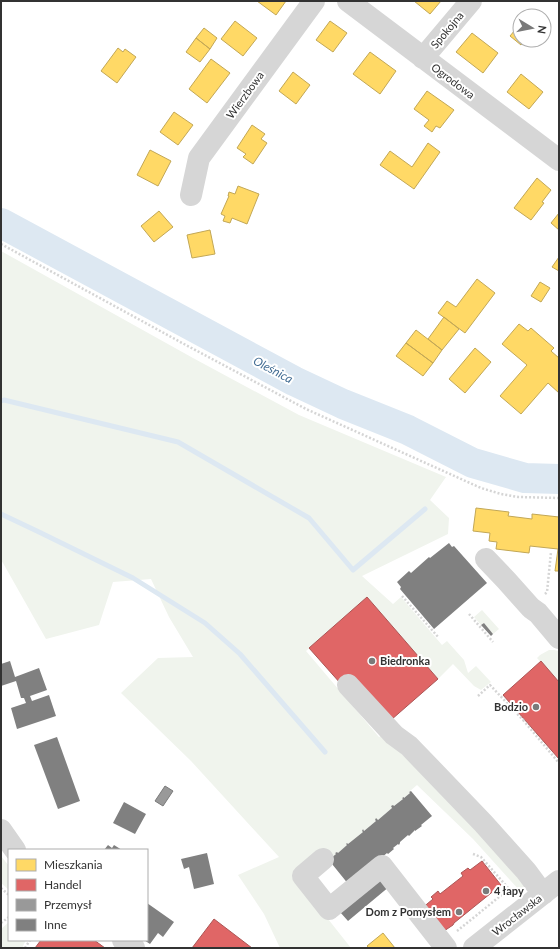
<svg xmlns="http://www.w3.org/2000/svg" width="560" height="949" font-family="Lato,sans-serif">
<style>
.green{fill:#f0f4ed}
.homes{fill:#ffd966;stroke:#c2a756}
.shops{fill:#e06666;stroke:#ac5656}
.industry{fill:#999;stroke:#7a7a7a}
.lines{fill:none;stroke-linecap:round;stroke-linejoin:round}
.stream{stroke:#dde8f2;stroke-width:5}
.river{stroke:#dde8f2;stroke-width:30}
.building{fill:#808080}
.path{stroke:#d5d5d5;stroke-width:2.5;stroke-dasharray:2 2;stroke-linecap:butt}
.minor{stroke:#d6d6d6;stroke-width:22}
.poi-dot{fill:#7a7a7a;stroke:#fff;stroke-width:1.5}
.labels{text-anchor:middle;stroke-width:4;stroke-linejoin:round;paint-order:stroke}
.street-label{font-size:11px;fill:#323232;stroke:#fff}
.poi-label{font-size:11px;font-weight:bold;fill:#323232;stroke:#fff;text-anchor:start}
.water-label{font-size:12px;font-style:italic;fill:#426c93;stroke:#fff}
</style>
<rect width="100%" height="100%" fill="#fff"/>
<!-- green -->
<path class="green" d="M1,251L193,358L299,415L446,477L430,500L449,518L448,534L362,576L393,604L401,597L442,645L447,641L464,660L468,673L476,666L491,682L481,690L474,686L453,664L438,679L367,597L306,651L379,737L383,735L483,836L525,886L519,890L473,839L417,785L409,792L410,793L404,798V797L402,798L403,799L394,806H391L392,808L378,820L376,819L375,820L376,821L364,831L363,829L362,830L363,832L348,844L347,843L346,844L347,845L338,853L336,852L335,853L336,854L330,859L294,876L351,948H280L264,914L238,875L279,857L191,761L121,693L158,658L193,657L169,617L151,579L113,582L99,625L46,639L3,563L1,560Z
M482,610L499,629L493,634L484,623L481,625L474,617Z
M549,650H554L559,651V682L537,658L540,655Z
M1,856L9,866V890L1,883Z
M9,922V940H26L23,946L24,948H1V929Z"/>
<!-- homes -->
<path class="homes" d="M257,1H286L276,15Z
M414,1H441L430,14Z
M235,21L257,38L243,56L221,39Z
M330,21L347,33L333,52L316,40Z
M520,24V40H525L521,45L510,36Z
M204,28L217,38L210,49L196,38Z
M472,33L498,53L483,73L456,52Z
M196,38L210,49L200,62L186,52Z
M118,48L123,52L125,49L136,57L117,83L101,71Z
M370,52L396,71L380,94L353,74Z
M211,59L230,73L207,103L189,89Z
M293,72L310,85L296,104L279,91Z
M521,74L543,92L529,109L507,92Z
M427,91L454,110L440,128L436,126L432,132L424,126L429,120L414,109Z
M174,112L193,125L178,145L160,132Z
M252,125L265,134L261,139L267,143L253,164L243,157L246,154L237,148Z
M428,143L440,152L414,189L380,165L390,151L412,167Z
M150,150L171,161L158,186L137,175Z
M537,178L551,190L542,202L544,203L531,220L514,208Z
M238,186L259,194L247,224L232,218L230,223L223,221L225,216L221,214L229,196H228L229,192L235,194Z
M159,211L173,227L154,242L141,226Z
M559,213V230L551,223Z
M210,230L215,254L192,258L187,235Z
M559,257V271L552,267Z
M477,279L495,293L465,333L438,313L447,301L456,307Z
M540,282L550,288L541,302L531,296Z
M444,317L459,329L442,350L428,339Z
M519,324L528,331L531,328L554,348L551,351L559,358V393L548,383L521,414L500,396L527,365L502,344Z
M416,330L442,350L433,363L406,343Z
M406,343L433,363L423,376L396,356Z
M475,348L491,362L465,393L449,379Z
M476,508L509,512L508,516L532,519V514L559,517V571H555L558,549L530,546L529,553L496,549L497,542L489,541L490,533L473,531Z
M383,933L395,948H369L367,946Z"/>
<!-- shops -->
<path class="shops" d="M367,597L438,679L391,720L341,684L309,648Z
M541,661L559,682V759L503,695Z
M482,861L501,885L454,923L453,925L441,933L421,909L433,899L431,897L438,891L440,894L463,876L461,873L468,868L470,870Z
M214,919L252,948H192Z
M41,940H94L105,948H35Z"/>
<!-- industry -->
<path class="industry" d="M165,786L173,791L163,806L155,801Z"/>
<g class="lines">
<!-- stream -->
<path class="stream" d="M1,401L4,400L178,442L309,518L353,570L425,509
M1,514L39,532L133,578L205,623L240,654L325,752"/>
<!-- river -->
<path class="river" d="M1,223L294,381L343,404L408,430L473,463L525,478L559,479"/>
</g>
<!-- building -->
<path class="building" d="M449,543L452,547L454,546L487,583L434,629L400,589L401,587L397,582L409,571L411,573L429,557L430,558Z
M484,623L493,634L491,636L481,625Z
M10,661L15,677L39,668L47,690L30,696L32,701L49,695L56,716L17,729L11,708L26,703L24,698H21L16,681L1,686V664Z
M57,737L80,801L58,809L34,745Z
M411,791L432,816L421,825L422,826L415,831V830L409,836L408,835L400,842V843L399,845L398,844L393,848L394,849L388,854L387,853L349,885L328,859H330L336,854L335,853L337,852L338,853L347,845L346,844L347,843L348,844L363,832L362,831L363,829L364,831L376,821L375,820L376,818L378,820L392,808L391,806L393,805L394,806L403,799L402,798L404,797V798L410,793L409,792Z
M124,802L146,814L135,834L113,823Z
M108,845L112,848L114,845L122,850H104Z
M207,853L214,884L194,889L189,867L184,869L181,859Z
M382,876L390,886L348,921L340,912Z
M147,903L174,922L163,937L158,933L150,944L144,940H147Z"/>
<g class="lines">
<!-- path -->
<path class="path" d="M1,244L184,344L306,409L481,488L501,494L518,497L559,498
M545,594L547,592L551,552
M402,596L439,638
M469,614L493,642
M478,696L490,685L523,720L524,719
M523,720L559,763
M473,854L481,857L509,889
M1,888L9,895
M1,923L9,917
M457,931L509,889L514,893
M25,948L30,940"/>
<!-- minor -->
<path class="minor" d="M348,1L559,160
M423,58L471,1
M191,195L199,158L314,1
M486,559L506,580L531,608L538,613L559,638
M348,685L394,735L409,746L483,823L526,871L543,894
M1,830L15,850
M323,859L303,876L329,909L382,866L446,948
M123,940L134,948
M474,948L559,881"/>
</g>
<!-- markers -->
<g class="poi-dot">
<circle cx="372" cy="661" r="4"/>
<circle cx="536" cy="707" r="4"/>
<circle cx="486" cy="891" r="4"/>
<circle cx="459" cy="912" r="4"/>
</g>
<g class="labels">
<!-- street labels -->
<g class="street-label">
<text transform="translate(447 30) rotate(-50)" y="4">Spokojna</text>
<text transform="translate(453 81) rotate(37)" y="4">Ogrodowa</text>
<text transform="translate(245 95) rotate(-54)" y="4">Wierzbowa</text>
<text transform="translate(517 915) rotate(-38)" y="4">Wrocławska</text>
</g>
<!-- poi labels -->
<g class="poi-label">
<text x="380" y="665">Biedronka</text>
<text x="528" y="711" text-anchor="end">Bodzio</text>
<text x="494" y="895">4 łapy</text>
<text x="451" y="916" text-anchor="end">Dom z Pomysłem</text>
</g>
<!-- water labels -->
<g class="water-label">
<text transform="translate(273 370) rotate(28)" y="4">Oleśnica</text>
</g>
</g>
<!-- border -->
<rect width="560" height="949" fill="none" stroke="#323232" stroke-width="4"/>
<!-- legend -->
<rect x="8" y="849" width="140" height="92" fill="#ffffff" stroke="#adadad"/>
<rect x="16" y="859" width="20" height="12" fill="#ffd966" stroke="#adadad"/>
<text x="44" y="869" font-size="12" fill="#323232">Mieszkania</text>
<rect x="16" y="879" width="20" height="12" fill="#e06666" stroke="#adadad"/>
<text x="44" y="889" font-size="12" fill="#323232">Handel</text>
<rect x="16" y="899" width="20" height="12" fill="#999999" stroke="#adadad"/>
<text x="44" y="909" font-size="12" fill="#323232">Przemysł</text>
<rect x="16" y="919" width="20" height="12" fill="#808080" stroke="#adadad"/>
<text x="44" y="929" font-size="12" fill="#323232">Inne</text>
<!-- north arrow -->
<g transform="translate(532 28) rotate(100)"><circle r="19" fill="#ffffff" stroke="#adadad"/>
<path d="M0-3L7 15L0 10L-7 15Z" fill="#7a7a7a"/>
<text y="-6" font-size="11" font-weight="bold" text-anchor="middle" fill="#323232">N</text>
</g>
</svg>
